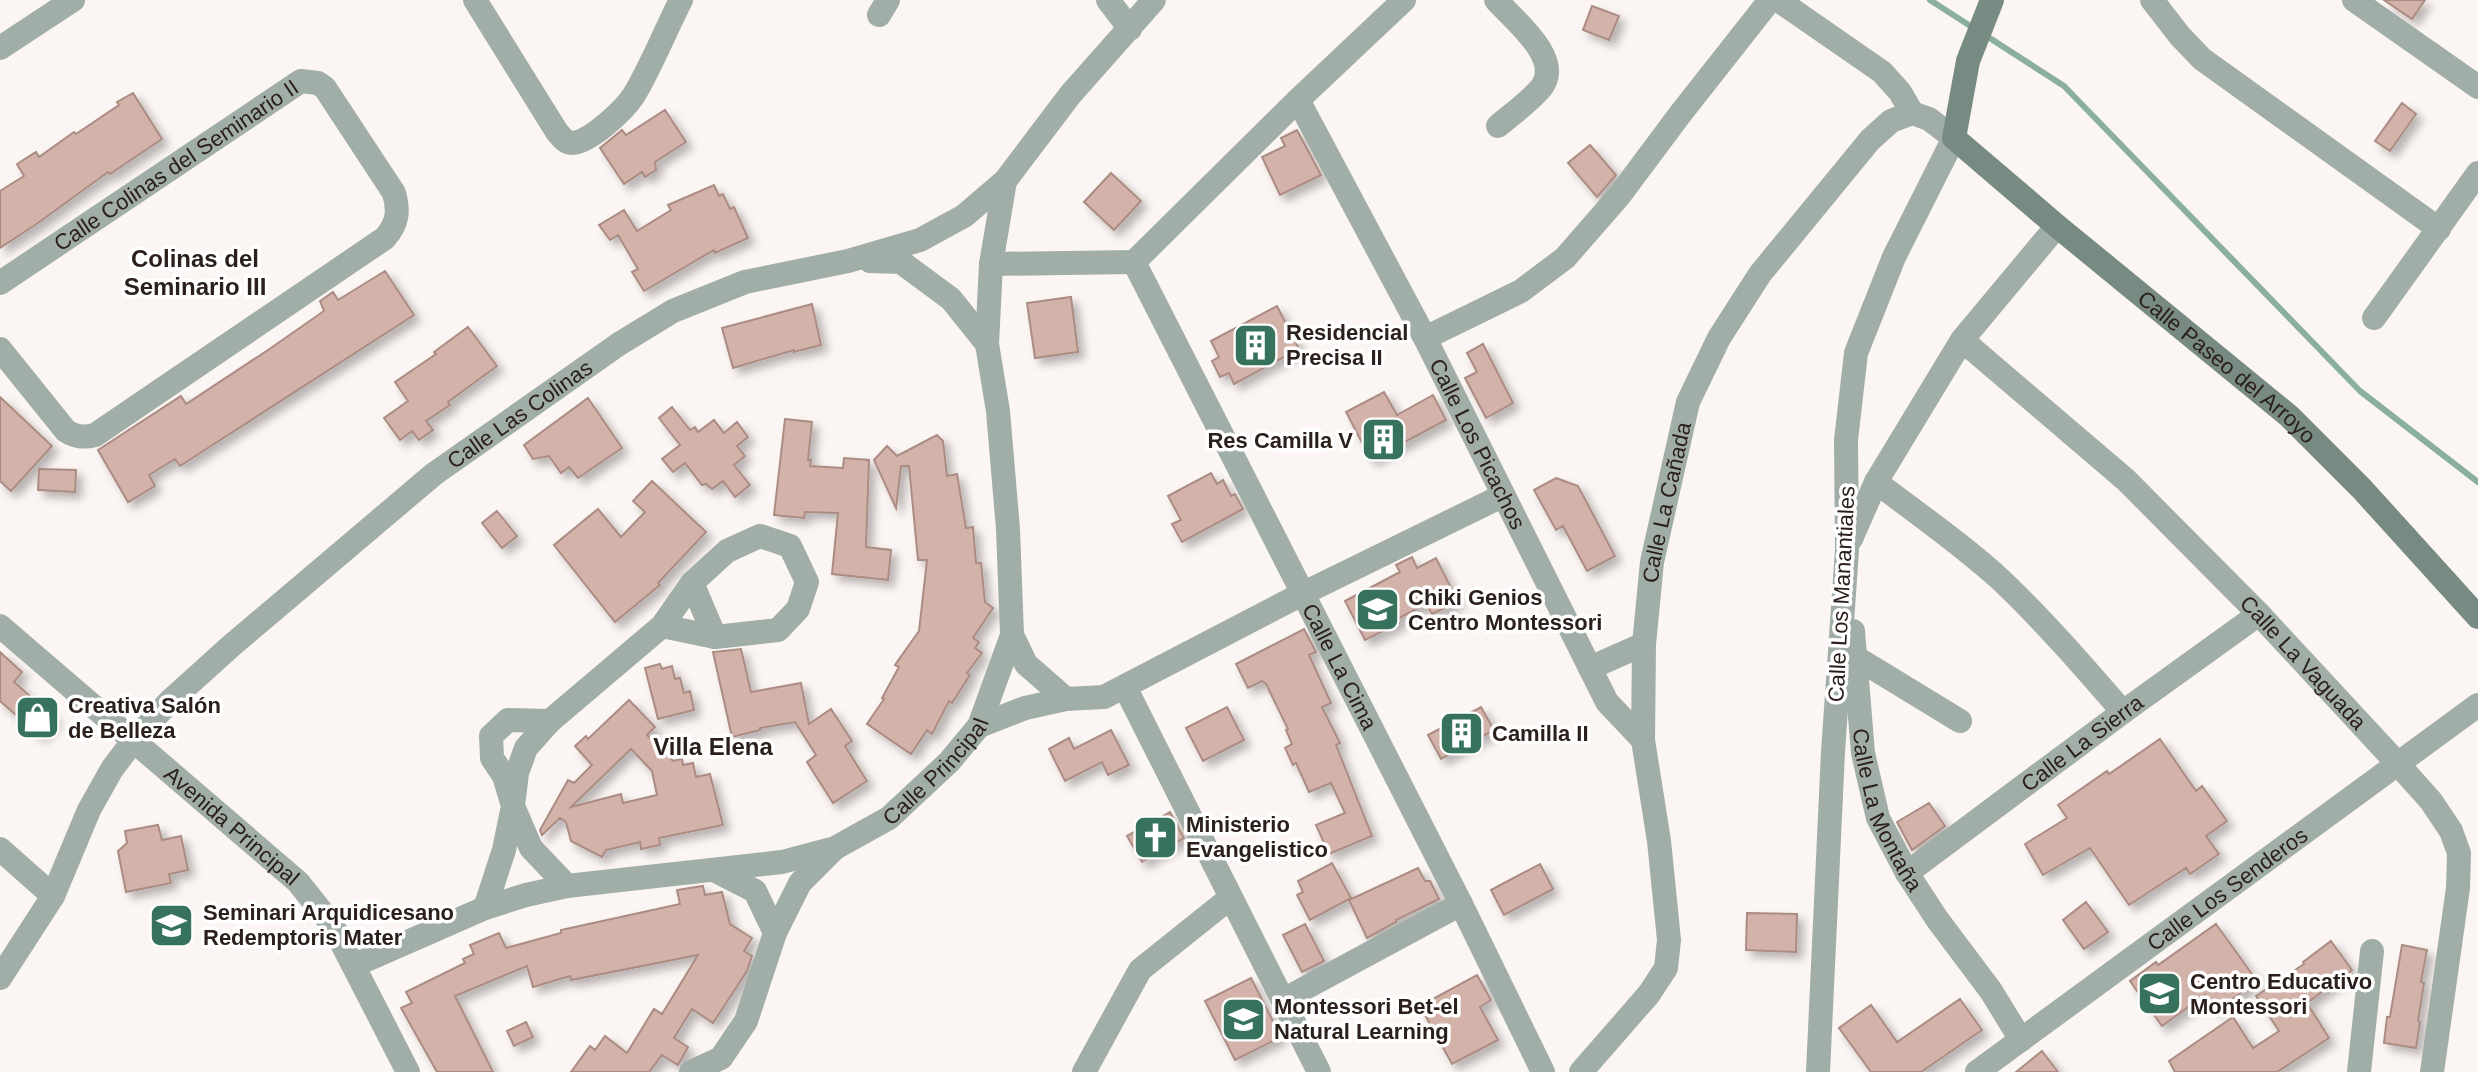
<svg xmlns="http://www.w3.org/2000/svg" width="2478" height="1072" font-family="Arial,sans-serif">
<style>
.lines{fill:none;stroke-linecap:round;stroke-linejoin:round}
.stream{stroke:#8ab09d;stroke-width:6}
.building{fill:#d3b3a9;stroke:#ab8c83;stroke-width:2;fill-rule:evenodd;filter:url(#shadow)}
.street{stroke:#a1aea8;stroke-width:24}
.secondary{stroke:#778b82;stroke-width:24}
.labels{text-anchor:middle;stroke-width:7;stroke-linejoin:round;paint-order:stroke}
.street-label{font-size:22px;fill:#2c201c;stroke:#fff}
.poi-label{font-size:22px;font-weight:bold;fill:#2c201c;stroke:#fff;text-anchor:start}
.neighbourhood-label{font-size:24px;font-weight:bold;fill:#2c201c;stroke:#fff}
</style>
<defs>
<filter id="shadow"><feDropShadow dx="6" dy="6" stdDeviation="4" flood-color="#0004"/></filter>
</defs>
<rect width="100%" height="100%" fill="#fbf5f3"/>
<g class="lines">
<!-- stream -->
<path class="stream" d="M1930,0L1975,29
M1985,35L2064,86L2360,391L2478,482"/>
</g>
<!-- building -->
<path class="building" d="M2384,0H2425L2412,19Z
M1592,6L1619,16L1609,40L1583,30Z
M133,93L162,139L110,174L108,172L38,223L0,248V191L24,176L17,164L36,152L39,157L74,132L76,134L119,105L117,102Z
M2402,103L2416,114L2390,151L2375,141Z
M665,110L686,142L655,162L656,170L645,177L642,172L624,184L600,148L622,130L626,135Z
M1297,130L1321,175L1280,195L1262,157L1285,146L1281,138Z
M1590,145L1616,175L1597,197L1568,163Z
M1111,173L1141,201L1114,230L1084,202Z
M714,185L719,196L723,194L730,209L734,207L748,238L715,253L714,250L644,291L632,272L638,269L618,235L610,240L599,225L624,210L637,231L671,210L668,205Z
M385,271L414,315L180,466L175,459L149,475L155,486L128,502L98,450L181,396L186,404L268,350L324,311L320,301L333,292L338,300Z
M1071,297L1078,352L1035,358L1027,303Z
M812,304L821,345L794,352V350L733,368L722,328Z
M1277,306L1299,349L1234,384L1229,373L1220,377L1212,361L1219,357L1211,341Z
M468,327L497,366L448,402L450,405L426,421L433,430L419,440L412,431L400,440L384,418L408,401L395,382L436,354L434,352Z
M1483,344L1513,403L1486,418L1465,378L1477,372L1467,353Z
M1384,392L1397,415L1433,395L1446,420L1371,460L1346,412Z
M0,397L52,446L11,491L0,481Z
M588,398L622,448L578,478L569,467L561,473L549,456L533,459L524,445Z
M672,407L690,430L695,427L698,432L714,420L724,433L737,422L748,437L737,446L745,456L734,465L750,485L735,497L723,481L712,489L706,484L702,485L685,463L673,472L662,459L680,445L659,418Z
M785,419L812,422L808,460H811L810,466L843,468L844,458L869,460L866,547L891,550L888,580L832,574L838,513L805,512L804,518L774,515Z
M937,435L943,441L947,476L957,474L966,528L973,527L976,563H981L985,602L993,608L973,638L979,642L975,648L982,653L967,673L970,675L952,703L949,701L932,734L927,730L911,754L867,724L884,699L882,698L899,667L895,665L919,631L927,560H918L909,466H901L896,508L874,460L887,446L897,456Z
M39,469L76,470L75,492L38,490Z
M1211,473L1217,484L1223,480L1231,496L1235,494L1243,509L1182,542L1172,524L1181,520L1168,496Z
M1556,478L1578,486L1615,556L1587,571L1563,526L1556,530L1534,490Z
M652,481L706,532L658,583L660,585L615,622L554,545L598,509L621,537L645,512L633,501Z
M497,511L517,536L502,548L482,523Z
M1412,557L1417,568L1436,558L1458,602L1432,614L1426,604L1397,619L1399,623L1365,640L1345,601L1400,572L1396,565Z
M1304,629L1316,652L1309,655L1331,703L1322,707L1340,743L1336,745L1372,836L1329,854L1316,825L1345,813L1331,783L1309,792L1296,763L1293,765L1285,748L1292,744L1286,730L1288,729L1266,684L1262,681L1248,688L1236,664Z
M741,649L751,692L801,683L809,724L831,709L852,741L845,746L867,781L833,803L807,762L816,755L795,722L760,728V730L732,737L713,652Z
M0,652L22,672L14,682L55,718L40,736L0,701Z
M660,664L662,669L672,666L675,679L680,678L684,693L690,691L694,710L658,719L645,668Z
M629,700L655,727L647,735L673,761L682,759L683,765L693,763L696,777L710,774L723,825L659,838L660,845L641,849L640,842L606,850L602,857L571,841L566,822L560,818L542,835L540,830L568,780L574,783L592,765L575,746L586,736L588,739ZM631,749L652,771L657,795L623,803L621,794L571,807Z
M1227,707L1244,740L1203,761L1186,728Z
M1481,707L1494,730L1441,759L1428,735Z
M1111,730L1129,765L1108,775L1102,762L1065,781L1049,749L1069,738L1074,749Z
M2160,739L2196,791L2202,786L2227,821L2206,836L2219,854L2190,874L2186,868L2129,905L2090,848L2043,875L2025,844L2067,818L2058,805L2107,771L2109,774Z
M1929,803L1945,826L1912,850L1897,822Z
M1170,812L1184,838L1142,862L1127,836Z
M158,825L162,840L181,836L188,870L169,874L171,883L126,892L118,851L127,843L125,831Z
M1332,863L1351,898L1310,920L1297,895L1303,892L1298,881Z
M1540,864L1553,889L1504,915L1491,890Z
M1418,868L1425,881H1430L1439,899L1396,920V922L1367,938L1349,900Z
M703,886L705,895L722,892L730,924L752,938L744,951L752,956L747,971L713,1023L692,1009L674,1038L688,1047L678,1065L662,1055L649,1072H571L590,1046L595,1050L605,1036L627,1053L654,1009L662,1014L698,955L571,980L570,976L533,987L527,966L455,996L493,1072H437L401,1008L412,1003L406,992L465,963L463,959L474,954L470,945L499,933L506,948L561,933V930L680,904L677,890Z
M2086,902L2108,932L2084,949L2063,920Z
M1747,913L1797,914L1796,952L1746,950Z
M1305,924L1324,961L1302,972L1283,935Z
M2216,924L2257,981L2216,1011L2205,995L2162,1026L2130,981L2156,962L2158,965Z
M2331,941L2352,970L2307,1003L2329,1038L2277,1072H2175L2169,1061L2233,1017L2253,1048L2279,1031L2256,996L2304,964L2303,962Z
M2402,945L2427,950L2421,982L2424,983L2418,1021L2420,1022L2416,1048L2384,1043L2387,1017H2390Z
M1477,975L1491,1000L1480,1007L1498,1040L1452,1064L1420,1006Z
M1251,978L1281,1037L1235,1060L1205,1001Z
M1960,999L1982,1030L1921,1072H1871L1839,1028L1871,1005L1897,1042Z
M526,1022L533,1037L514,1046L507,1031Z
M2042,1051L2058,1072H2016Z"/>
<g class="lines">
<!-- street -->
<g class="street">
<path d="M475,0L557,132C561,136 565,143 571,143C590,143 625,109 634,95C652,65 665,31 681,0"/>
<path d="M1108,0L1130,29"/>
<path d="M1496,0C1514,20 1564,59 1541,88C1529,102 1512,114 1498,126"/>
<path d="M1778,0L1882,72L1900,92L1912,113"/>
<path d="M2152,0L2180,36L2202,59L2439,229"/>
<path d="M2354,0L2478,87"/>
<path d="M879,15L888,0"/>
<path d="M0,48L73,0"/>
<path id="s1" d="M1298,100L1425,338L1607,702L1643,740"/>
<path id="s2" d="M1134,262L1461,904L1543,1072"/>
<path d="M1134,262L1298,100L1404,0"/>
<path d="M991,264L1134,262"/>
<path id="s3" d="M0,283L301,81L318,83L325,88L394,193C399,211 398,223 385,238L95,435C83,438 76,437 66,431L0,349"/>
<path d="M2374,318L2478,173"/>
<path d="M1425,338L1521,291L1565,258L1619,196L1681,113L1770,0"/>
<path id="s4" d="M1962,340L2126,480L2259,614L2398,764L2431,801L2451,831L2459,853L2458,888L2432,1072"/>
<path d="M987,344L991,264L1005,181"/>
<path d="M1876,482C1918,514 1963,545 2002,581C2045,622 2084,667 2123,712"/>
<path d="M1851,539L1876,482L1962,340L2057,226"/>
<path d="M692,583L715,637"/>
<path id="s5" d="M0,626L298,882L333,926L408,1072"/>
<path id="s6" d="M1853,631L1863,753L1878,818L1907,873L1937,919L1991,991L2021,1040"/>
<path d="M1012,635L1026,664L1066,699L1104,697L1302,594L1502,496"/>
<path d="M1855,657L1960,721"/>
<path d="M1590,668L1644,644"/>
<path d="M1125,687L1319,1072"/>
<path d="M979,726L1025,708L1066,699"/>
<path d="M0,849L53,896"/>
<path d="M716,871L755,891L775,933"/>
<path id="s7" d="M1907,873L2123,712L2259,614"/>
<path d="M567,886L531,848L513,806L517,773L526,748L550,721L662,626L692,583L727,551L760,536L790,546L807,582L798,609L778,630L715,637L662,626"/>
<path d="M485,908L504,850L513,806L504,776L492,758L491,736L508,720L550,721"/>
<path id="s8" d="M355,965L485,908L526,895L567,886L782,862L835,848L889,818L949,762L979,726L1012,635L1008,529L998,411L987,344L951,299L901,262L870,261"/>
<path id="s9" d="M0,978L53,896L89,810L112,769L134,740L170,701L231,646L434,474L619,344L673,311L745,282L848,261L920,240L964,216L1005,181L1070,95L1154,0"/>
<path d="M1283,1000L1461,904"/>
<path d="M691,1072L721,1058L746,1021L775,933L800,883L833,850"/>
<path d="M1084,1072L1140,970L1230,898"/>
<path id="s10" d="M1581,1072L1649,994L1666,968L1669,940L1659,841L1643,740L1644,644L1652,562L1688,402L1719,338L1760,274L1870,140L1891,121L1912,113L1929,119L1954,138L1894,257L1856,353L1846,440L1847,550L1833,752L1818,1072"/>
<path id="s11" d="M1977,1072L2478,705"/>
<path d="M2359,1072L2372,951"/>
</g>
<!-- secondary -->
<path class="secondary" id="s12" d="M1992,0L1968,61L1954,138L2057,226L2289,416L2362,489L2478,617"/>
</g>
<!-- icons -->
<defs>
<symbol id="building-square" viewBox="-11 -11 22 22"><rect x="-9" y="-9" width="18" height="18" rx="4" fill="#37725c" stroke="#fff"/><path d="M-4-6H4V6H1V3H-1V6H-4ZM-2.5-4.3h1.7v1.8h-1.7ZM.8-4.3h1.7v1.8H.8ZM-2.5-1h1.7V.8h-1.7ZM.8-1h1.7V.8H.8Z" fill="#fff"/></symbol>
<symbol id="school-square" viewBox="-11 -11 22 22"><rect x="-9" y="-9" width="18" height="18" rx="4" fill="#37725c" stroke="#fff"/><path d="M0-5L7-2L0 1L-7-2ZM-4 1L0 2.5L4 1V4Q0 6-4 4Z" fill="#fff"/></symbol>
<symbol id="shop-square" viewBox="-11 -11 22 22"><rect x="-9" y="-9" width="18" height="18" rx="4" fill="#37725c" stroke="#fff"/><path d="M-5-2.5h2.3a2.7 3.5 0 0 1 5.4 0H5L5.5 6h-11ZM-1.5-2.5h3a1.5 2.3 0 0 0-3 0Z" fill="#fff"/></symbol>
<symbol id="church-square" viewBox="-11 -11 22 22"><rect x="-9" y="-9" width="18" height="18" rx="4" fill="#37725c" stroke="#fff"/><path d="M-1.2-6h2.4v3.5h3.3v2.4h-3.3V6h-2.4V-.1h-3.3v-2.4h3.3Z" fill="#fff"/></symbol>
</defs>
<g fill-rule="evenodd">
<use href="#building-square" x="1230" y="320" width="51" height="51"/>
<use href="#building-square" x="1358" y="414" width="51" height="51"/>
<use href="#school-square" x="1352" y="584" width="51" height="51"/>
<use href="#shop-square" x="12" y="692" width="51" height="51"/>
<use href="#building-square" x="1436" y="708" width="51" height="51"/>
<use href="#church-square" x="1130" y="812" width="51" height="51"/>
<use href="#school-square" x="146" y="900" width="51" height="51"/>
<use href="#school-square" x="2134" y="968" width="51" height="51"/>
<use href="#school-square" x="1218" y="994" width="51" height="51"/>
</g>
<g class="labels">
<!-- street labels -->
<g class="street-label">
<text dy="8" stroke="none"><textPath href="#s3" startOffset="212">Calle Colinas del Seminario II</textPath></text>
<text dy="8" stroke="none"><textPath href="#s12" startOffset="500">Calle Paseo del Arroyo</textPath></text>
<text dy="8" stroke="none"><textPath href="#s9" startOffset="780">Calle Las Colinas</textPath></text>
<text dy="8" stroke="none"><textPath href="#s1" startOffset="388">Calle Los Picachos</textPath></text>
<text dy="8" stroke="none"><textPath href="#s10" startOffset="604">Calle La Cañada</textPath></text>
<text transform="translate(1841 594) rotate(-87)" y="8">Calle Los Manantiales</text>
<text dy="8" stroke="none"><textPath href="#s4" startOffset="470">Calle La Vaguada</textPath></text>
<text dy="8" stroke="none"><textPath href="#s2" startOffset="454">Calle La Cima</textPath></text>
<text dy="8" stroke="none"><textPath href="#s7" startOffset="218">Calle La Sierra</textPath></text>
<text dy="8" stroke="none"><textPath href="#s8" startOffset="626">Calle Principal</textPath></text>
<text dy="8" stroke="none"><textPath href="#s6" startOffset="184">Calle La Montaña</textPath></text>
<text dy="8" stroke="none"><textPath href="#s5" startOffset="306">Avenida Principal</textPath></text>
<text dy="8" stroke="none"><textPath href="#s11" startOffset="310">Calle Los Senderos</textPath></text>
</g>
<!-- poi labels -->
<g class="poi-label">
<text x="1286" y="340">Residencial<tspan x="1286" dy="25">Precisa II</tspan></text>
<text x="1353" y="448" text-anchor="end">Res Camilla V</text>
<text x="1408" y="605">Chiki Genios<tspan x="1408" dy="25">Centro Montessori</tspan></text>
<text x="68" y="713">Creativa Salón<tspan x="68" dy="25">de Belleza</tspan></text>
<text x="1492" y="741">Camilla II</text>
<text x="1186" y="832">Ministerio<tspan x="1186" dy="25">Evangelistico</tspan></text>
<text x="203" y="920">Seminari Arquidicesano<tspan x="203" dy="25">Redemptoris Mater</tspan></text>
<text x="2190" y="989">Centro Educativo<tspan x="2190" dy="25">Montessori</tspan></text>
<text x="1274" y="1014">Montessori Bet-el<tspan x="1274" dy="25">Natural Learning</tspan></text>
</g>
<!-- neighbourhood labels -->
<g class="neighbourhood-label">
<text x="195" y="267">Colinas del<tspan x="195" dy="28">Seminario III</tspan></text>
<text x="713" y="755">Villa Elena</text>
</g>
</g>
</svg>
